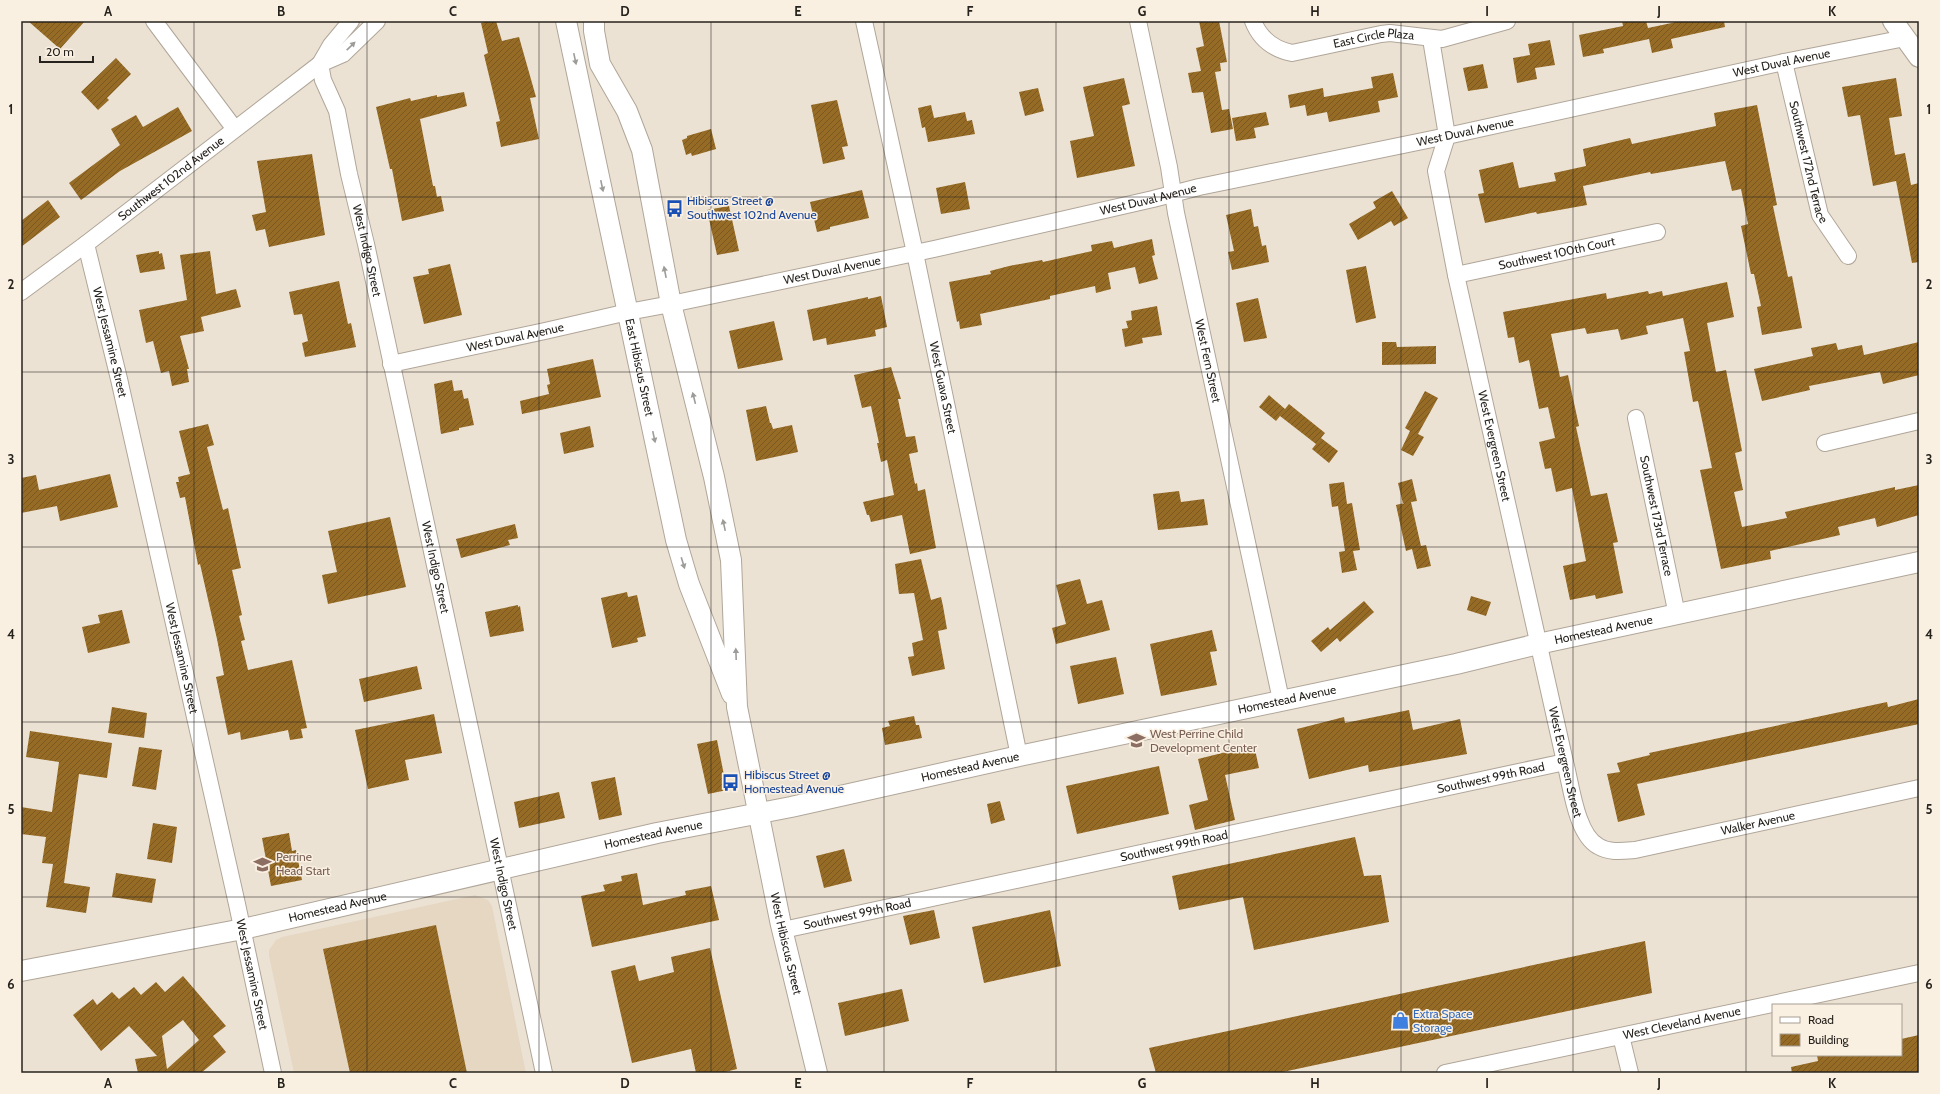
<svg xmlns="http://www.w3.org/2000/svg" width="1940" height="1094" font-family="Cabin,sans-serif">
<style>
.built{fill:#e6d7c3}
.building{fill:url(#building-hatch);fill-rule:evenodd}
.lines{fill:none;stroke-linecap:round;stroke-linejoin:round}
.minor-casing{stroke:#b0a699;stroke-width:18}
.tertiary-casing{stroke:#b0a699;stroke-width:22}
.minor{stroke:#fff;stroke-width:16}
.tertiary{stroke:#fff;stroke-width:20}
.oneway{fill:#9d9c99}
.grid{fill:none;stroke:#26221d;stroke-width:1;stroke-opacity:0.55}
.labels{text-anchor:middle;stroke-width:3;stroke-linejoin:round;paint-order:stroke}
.street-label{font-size:12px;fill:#26221d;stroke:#faf0e1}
.transit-label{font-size:12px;fill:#164399;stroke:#faf0e1;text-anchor:start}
.education-label{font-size:12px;fill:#785e54;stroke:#faf0e1;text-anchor:start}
.shop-label{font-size:12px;fill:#366cbe;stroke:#faf0e1;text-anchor:start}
.neatline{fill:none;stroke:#26221d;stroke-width:1.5}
.grid-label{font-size:13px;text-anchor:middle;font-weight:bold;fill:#26221d}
</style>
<defs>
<pattern id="building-hatch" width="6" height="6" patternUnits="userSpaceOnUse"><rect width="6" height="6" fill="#966b25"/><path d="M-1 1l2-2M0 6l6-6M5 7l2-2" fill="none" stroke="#7a581f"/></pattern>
</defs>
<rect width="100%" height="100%" fill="#ece2d4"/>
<!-- built -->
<path class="built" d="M475,895L488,900L492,906L526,1073H294L269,956V950L276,940L282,937Z"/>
<!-- building -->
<path class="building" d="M28,21H85L60,49Z
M489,21H496L502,41L519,37L536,97L530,98L539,139L501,147L496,122L500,121L484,55L488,53L481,23Z
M1199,21H1219L1227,62L1220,63L1221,71L1215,72L1222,110L1229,109L1233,129L1211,133L1203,92L1192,93L1188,73L1201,71L1196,48L1204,46Z
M1622,21H1646L1648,28L1681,21H1724L1725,27L1671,39L1673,48L1652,53L1649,39L1603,49L1604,53L1583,57L1579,35L1623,26Z
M1550,40L1555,65L1535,68L1537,79L1517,83L1513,58L1530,55L1528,44Z
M116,58L131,74L107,98L109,100L98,110L81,92Z
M1483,64L1488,88L1468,91L1463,68Z
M1393,73L1398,97L1378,101L1380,112L1329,122L1327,112L1307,116L1305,105L1290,108L1288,95L1323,88L1324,97L1373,88L1371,77Z
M1124,78L1130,104L1122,106L1135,166L1077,178L1070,141L1094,136L1083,87Z
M1896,78L1902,116L1889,118L1895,155L1905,153L1911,185L1919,183V262L1912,263L1896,181L1873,186L1860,115L1848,117L1842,87Z
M1038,88L1044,111L1025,116L1019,92Z
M464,92L467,106L420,119L433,186H435L437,197L441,196L444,211L402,221L392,169H390L376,107L410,98L411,101L437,95V97Z
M837,100L848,146L842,147L845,159L823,164L811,105Z
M931,105L934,118L965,112L967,121L972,120L975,134L928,142L925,127L922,128L918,108Z
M1757,105L1777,205L1773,206L1788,277L1792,276L1802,328L1762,335L1757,307L1761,306L1754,274H1751L1741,226L1748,224L1741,189L1732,191L1725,161L1651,174L1650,172L1583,186L1587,205L1537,214L1536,212L1485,223L1478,194L1484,193L1479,170L1513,162L1519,188L1556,181L1554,173L1586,166L1583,149L1630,138L1632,144L1716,126L1714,113Z
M178,107L192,131L120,171L81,200L69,183L120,145L111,129L136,115L143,127Z
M1266,112L1269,125L1254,128L1256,138L1236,141L1232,118Z
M711,129L716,149L692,156L691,153L686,155L682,140L687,138V136Z
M312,154L325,235L269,247L265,229L256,231L252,215L266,212L257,161Z
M965,182L970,209L941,214L936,188Z
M862,190L869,218L830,227V229L817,232L810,202Z
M1392,191L1408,218L1394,226L1391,221L1358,240L1349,224L1376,208L1373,202Z
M48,200L60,217L21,247V221Z
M729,206L739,251L717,255L707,210Z
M1251,209L1254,227L1258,226L1262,246L1266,245L1269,262L1232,270L1228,252L1234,251L1226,215Z
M1152,239L1155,255L1152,256L1158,279L1139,284L1135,267L1108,273L1111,289L1096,293L1095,286L1050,296V299L980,314L982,325L960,329L959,321L957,322L949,282L991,274L990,271L1009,266L1042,260L1043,262L1092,251L1091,245L1112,241L1114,248Z
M159,251V254L162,253L165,269L140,273L136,255Z
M210,251L216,294L236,289L241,307L201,317L204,331L180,336L189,369H187L189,382L172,386L169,371L161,373L153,341L146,343L139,310L187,300L180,255Z
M450,264L462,315L424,324L413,277L429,274L428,269Z
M1366,266L1376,318L1356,323L1346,270Z
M339,281L348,324L351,323L356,347L305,357L302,343L308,341L302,314L294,315L289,292Z
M1727,282L1734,317L1707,323L1716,372L1726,370L1742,451L1735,453L1743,490L1734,492L1742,527L1787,518L1785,512L1895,487V490L1919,485V515L1877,527L1875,518L1838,527L1840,535L1770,551L1771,559L1721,569L1700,470L1712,468L1698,401L1693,402L1684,352L1690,351L1683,318L1646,326L1648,334L1621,340L1618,329L1587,334L1585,328L1551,334L1560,377L1568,375L1579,426L1576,427L1591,496L1607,493L1618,542L1613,543L1623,593L1596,599L1595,595L1570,600L1563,566L1586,561L1572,488L1556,492L1551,468L1545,469L1539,442L1555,438L1548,407L1539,409L1529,360L1519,363L1514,337L1508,338L1503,312L1606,293L1607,299L1648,291L1649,294L1662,291L1663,296Z
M881,296L887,327L875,330L876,336L827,345L826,338L813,341L807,310L868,297V299Z
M1258,298L1267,338L1244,342L1236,303Z
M1157,306L1162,335L1142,338L1143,343L1125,347L1122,329L1128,328L1126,321L1132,320L1131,311Z
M774,321L783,360L738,369L729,331Z
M1382,342H1396L1397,347L1436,346V364L1382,365Z
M1919,342V375L1883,384L1880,372L1809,386L1810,390L1762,401L1754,369L1813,356L1811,348L1836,343L1838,350L1862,345L1864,355Z
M593,359L601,397L522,414L520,401L549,394L547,385L550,384L547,369Z
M891,367L901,399H898L906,437L915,436L918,452L909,454L915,484L917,483L918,491L925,489L936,548L910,554L902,515L871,522L869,515H867L863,502L894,495L887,460L881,462L877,443H879L871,406L862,408L854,375Z
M452,380L454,391L462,390L464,399L468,398L474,425L459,428V430L441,434L434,384Z
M1425,391L1438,398L1418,434L1424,437L1413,456L1401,450L1410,431L1405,428Z
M1269,395L1285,409L1289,404L1325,433L1316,444L1280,416L1276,421L1259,407Z
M766,406L770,423H771L773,429L792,425L798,452L756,461L746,410Z
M208,424L214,445L207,447L223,510L228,508L241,568L232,570L242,615L239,616L245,640L241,641L248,670L292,660L307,728L301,729L303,738L290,740L288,730L241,740L240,732L228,735L216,677L224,675L217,639L200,564L198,565L185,497L180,498L176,482H179L178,477L190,474L179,431Z
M590,426L594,447L564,454L560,433Z
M1321,438L1338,451L1329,463L1312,449Z
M110,474L118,507L60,521L57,506L21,513V478L36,475L39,490Z
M1412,479L1417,501L1411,502L1421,546L1426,545L1431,566L1417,569L1412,549L1406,551L1396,505L1404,503L1403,504L1398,483Z
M1344,482L1347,504L1352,503L1360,550L1353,551L1357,570L1342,573L1339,552L1345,551L1338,506L1332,507L1329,484Z
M1179,491L1181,502L1204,499L1208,525L1158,530L1153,494Z
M390,517L406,587L328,604L322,575L337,572L328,531Z
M515,524L518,538L508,540L510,545L461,558L456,539Z
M921,559L931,600L941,597L943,606L947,629L938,631L945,669L912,676L908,657L914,656L912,643L923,640L914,593L899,594L895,564Z
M1080,579L1087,604L1102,600L1110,630L1056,644L1052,628L1066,624L1056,585Z
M627,592L628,597L637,595L646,636L637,638L638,642L612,648L601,598Z
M1471,596L1491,602L1486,616L1467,610Z
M1364,601L1374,612L1340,642L1337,638L1321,652L1311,641L1328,627L1330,630Z
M518,605V607L520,606L524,631L490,637L485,612Z
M122,610L130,643L88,653L82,627L100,623L98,615Z
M1212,630L1217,651L1210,652L1217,685L1161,696L1150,644Z
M1116,657L1124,694L1078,704L1070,666Z
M417,666L422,689L364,702L359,679Z
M1919,699V724L1637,784L1645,815L1618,822L1607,774L1620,772L1617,763L1650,755L1649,753L1887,702L1888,707Z
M112,707L147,713L144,738L108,733Z
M1409,710L1413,730L1460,719L1467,754L1369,772L1368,765L1309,779L1297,729L1344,717L1345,723Z
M434,714L442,753L405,760L409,780L368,789L355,730Z
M914,716L916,725H919L922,738L885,745L882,728L890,726L888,721Z
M30,731L112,743L107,778L79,774L64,883L90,887L86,913L46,907L53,864L42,863L46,837L21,834V807L52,812L59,762L26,757Z
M717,740L727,790L708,794L697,744Z
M1254,745L1259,768L1225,775L1235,820L1195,830L1189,805L1208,800L1198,759Z
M139,747L162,750L156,790L132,786Z
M1159,766L1169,814L1077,834L1066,786Z
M615,777L622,815L599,820L591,782Z
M559,792L565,818L519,828L514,802Z
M1000,801L1005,820L991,824L987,804Z
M153,823L177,827L172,863L147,859Z
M289,833L292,851L296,850L302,880L271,886L262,838Z
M1355,837L1364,876L1381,875L1389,922L1254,950L1243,897L1179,910L1172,876Z
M844,849L852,881L824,888L816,856Z
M116,873L156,879L152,903L112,897Z
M637,873L643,905L686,895L685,891L711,886L719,920L592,947L581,896L605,891L603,885L622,881L621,876Z
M934,910L940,938L910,945L903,916Z
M1050,910L1061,966L984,983L972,927Z
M436,925L467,1073H350L323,949Z
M1645,941L1652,993L1278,1073H1156L1149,1048Z
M710,948L737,1069L721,1073H696L691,1049L632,1063L611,971L635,965L639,981L674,972L671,957Z
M183,976L226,1026L213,1036L226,1052L201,1073H138L135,1059L157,1056L129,1026L101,1051L73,1015L93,999L97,1005L112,992L119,999L134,987L141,995L156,982L165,992ZM183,1020L199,1040L167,1069L162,1036Z
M902,989L909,1021L845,1036L838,1003Z
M1919,1035V1073H1792L1791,1067L1818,1061L1817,1055H1901V1039Z"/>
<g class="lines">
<defs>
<g id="minor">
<path d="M154,21L234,128"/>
<path id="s1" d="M864,21L915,253L1019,756"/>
<path id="s2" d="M1138,21L1169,167L1176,213L1281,700"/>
<path id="s3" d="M1253,21C1260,39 1273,49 1292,53L1381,34L1390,33L1442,39L1507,21"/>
<path id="s4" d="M1431,39L1447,136L1436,171L1456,275L1565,762C1571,784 1576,834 1598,846C1609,853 1623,851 1635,850L1919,788"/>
<path id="s5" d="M1784,62L1820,215L1848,256"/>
<path id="s6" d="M320,64L323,80L337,111L349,174L366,244L544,1073"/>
<path d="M320,64L331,45L351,21"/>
<path id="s7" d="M86,244L119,379L237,904L273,1073"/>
<path id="s8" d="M1456,275L1657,232"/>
<path id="s9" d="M21,292L86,244L320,64L343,54L377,21"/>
<path id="s10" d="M391,364L545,331L628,312L671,304L934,249L1153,199L1199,187L1447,136L1784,62L1905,38"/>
<path id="s11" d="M1636,418L1677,615"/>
<path d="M1825,443L1919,421"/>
<path id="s12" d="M783,930L1565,762"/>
<path d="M1621,1036L1630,1073"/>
<path id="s13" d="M1445,1073L1919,973"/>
</g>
<g id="tertiary">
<path id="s14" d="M566,21L676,540L689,584L732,694"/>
<path id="s15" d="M594,21V31L600,64L627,111L642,150L671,304L714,477L731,560L737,707L781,925L817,1073"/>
<path d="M1893,21L1919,57"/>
<path id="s16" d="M21,971L243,929L657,833L791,807L1019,756L1456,664L1538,644L1919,562"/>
</g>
</defs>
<!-- minor casing -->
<use href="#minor" class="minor-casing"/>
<!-- tertiary casing -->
<use href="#tertiary" class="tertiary-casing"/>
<!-- minor -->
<use href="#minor" class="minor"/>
<!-- tertiary -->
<use href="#tertiary" class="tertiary"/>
</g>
<!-- one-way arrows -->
<defs><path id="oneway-solid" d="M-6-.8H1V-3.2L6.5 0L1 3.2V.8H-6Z"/></defs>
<g class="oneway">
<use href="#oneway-solid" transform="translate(351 46) rotate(-44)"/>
<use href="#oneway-solid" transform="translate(575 59) rotate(78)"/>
<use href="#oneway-solid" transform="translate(602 186) rotate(78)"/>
<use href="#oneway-solid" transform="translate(665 272) rotate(-101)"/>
<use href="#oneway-solid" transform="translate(694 398) rotate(-104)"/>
<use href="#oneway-solid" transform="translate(654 437) rotate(78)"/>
<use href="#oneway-solid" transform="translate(724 525) rotate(-102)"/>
<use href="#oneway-solid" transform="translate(683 563) rotate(73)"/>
<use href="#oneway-solid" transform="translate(736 654) rotate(-92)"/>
</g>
<!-- grid -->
<path class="grid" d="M194,21V1073M367,21V1073M539,21V1073M711,21V1073M884,21V1073M1056,21V1073M1229,21V1073M1401,21V1073M1573,21V1073M1746,21V1073M21,197H1919M21,372H1919M21,547H1919M21,722H1919M21,897H1919"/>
<!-- icons -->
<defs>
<symbol id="bus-bare" viewBox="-9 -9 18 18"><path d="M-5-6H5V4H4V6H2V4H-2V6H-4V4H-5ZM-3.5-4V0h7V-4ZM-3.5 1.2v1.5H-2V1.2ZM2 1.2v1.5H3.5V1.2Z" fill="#1a4fb4" stroke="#faf0e1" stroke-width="2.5" paint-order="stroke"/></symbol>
<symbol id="school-bare" viewBox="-9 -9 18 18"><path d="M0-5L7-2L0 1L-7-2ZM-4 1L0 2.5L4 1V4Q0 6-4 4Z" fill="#8d6e63" stroke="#faf0e1" stroke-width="2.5" paint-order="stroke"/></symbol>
<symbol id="shop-bare" viewBox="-9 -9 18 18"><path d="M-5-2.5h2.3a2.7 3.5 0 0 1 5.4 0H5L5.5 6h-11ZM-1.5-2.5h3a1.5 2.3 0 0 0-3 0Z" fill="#3f7fe0" stroke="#faf0e1" stroke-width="2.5" paint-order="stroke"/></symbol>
</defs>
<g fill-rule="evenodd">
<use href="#bus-bare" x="662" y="196" width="25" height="25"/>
<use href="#school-bare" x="1124" y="728" width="25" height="25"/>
<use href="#bus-bare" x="718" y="770" width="25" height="25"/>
<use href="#school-bare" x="250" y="852" width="25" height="25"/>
<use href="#shop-bare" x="1388" y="1008" width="25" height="25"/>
</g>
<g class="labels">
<!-- street labels -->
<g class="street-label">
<text dy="4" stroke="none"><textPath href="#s3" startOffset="136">East Circle Plaza</textPath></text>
<text dy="4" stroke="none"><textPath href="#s10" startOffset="1423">West Duval Avenue</textPath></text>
<text dy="4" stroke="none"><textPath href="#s10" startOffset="1099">West Duval Avenue</textPath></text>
<text dy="4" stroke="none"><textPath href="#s5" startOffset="103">Southwest 172nd Terrace</textPath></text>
<text dy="4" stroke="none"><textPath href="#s9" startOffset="188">Southwest 102nd Avenue</textPath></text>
<text dy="4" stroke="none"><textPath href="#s10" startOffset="775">West Duval Avenue</textPath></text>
<text dy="4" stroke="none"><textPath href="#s6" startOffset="193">West Indigo Street</textPath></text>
<text dy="4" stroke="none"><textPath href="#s8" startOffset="103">Southwest 100th Court</textPath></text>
<text dy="4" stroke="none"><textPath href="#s10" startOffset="451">West Duval Avenue</textPath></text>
<text dy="4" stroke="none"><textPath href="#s10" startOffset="127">West Duval Avenue</textPath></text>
<text dy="4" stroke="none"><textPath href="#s7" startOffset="101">West Jessamine Street</textPath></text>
<text dy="4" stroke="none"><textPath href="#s2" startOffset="347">West Fern Street</textPath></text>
<text dy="4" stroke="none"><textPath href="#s14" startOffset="354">East Hibiscus Street</textPath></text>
<text dy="4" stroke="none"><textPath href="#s1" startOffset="375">West Guava Street</textPath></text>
<text dy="4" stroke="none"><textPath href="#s4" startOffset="416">West Evergreen Street</textPath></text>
<text dy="4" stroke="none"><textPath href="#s11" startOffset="100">Southwest 173rd Terrace</textPath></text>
<text dy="4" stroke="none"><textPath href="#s6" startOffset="517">West Indigo Street</textPath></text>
<text dy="4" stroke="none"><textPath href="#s16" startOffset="1619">Homestead Avenue</textPath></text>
<text dy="4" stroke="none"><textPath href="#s7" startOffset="425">West Jessamine Street</textPath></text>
<text dy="4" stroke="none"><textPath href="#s16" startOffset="1295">Homestead Avenue</textPath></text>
<text dy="4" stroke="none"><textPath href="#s4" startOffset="740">West Evergreen Street</textPath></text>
<text dy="4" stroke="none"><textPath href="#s16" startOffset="971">Homestead Avenue</textPath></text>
<text dy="4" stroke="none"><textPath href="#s12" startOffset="724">Southwest 99th Road</textPath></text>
<text dy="4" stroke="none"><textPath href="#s4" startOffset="996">Walker Avenue</textPath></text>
<text dy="4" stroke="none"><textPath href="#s16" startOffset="647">Homestead Avenue</textPath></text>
<text dy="4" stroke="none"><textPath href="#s12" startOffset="400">Southwest 99th Road</textPath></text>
<text dy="4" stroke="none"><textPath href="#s6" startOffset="841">West Indigo Street</textPath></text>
<text dy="4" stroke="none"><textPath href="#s16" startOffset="323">Homestead Avenue</textPath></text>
<text dy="4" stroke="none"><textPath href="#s12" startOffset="76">Southwest 99th Road</textPath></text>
<text dy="4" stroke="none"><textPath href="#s15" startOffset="948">West Hibiscus Street</textPath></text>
<text dy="4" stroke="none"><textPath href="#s7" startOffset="749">West Jessamine Street</textPath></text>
<text dy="4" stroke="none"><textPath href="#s13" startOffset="242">West Cleveland Avenue</textPath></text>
</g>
<!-- transit labels -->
<g class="transit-label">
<text x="687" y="205">Hibiscus Street @<tspan x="687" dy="14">Southwest 102nd Avenue</tspan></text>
<text x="744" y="779">Hibiscus Street @<tspan x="744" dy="14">Homestead Avenue</tspan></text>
</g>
<!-- education labels -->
<g class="education-label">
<text x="1150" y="738">West Perrine Child<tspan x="1150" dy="14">Development Center</tspan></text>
<text x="276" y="861">Perrine<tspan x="276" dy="14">Head Start</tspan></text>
</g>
<!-- shop labels -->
<g class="shop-label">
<text x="1413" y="1018">Extra Space<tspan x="1413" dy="14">Storage</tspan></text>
</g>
</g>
<!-- border -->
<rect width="1940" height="1094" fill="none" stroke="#faf0e1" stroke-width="44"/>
<!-- legend -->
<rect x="1772" y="1004" width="130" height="52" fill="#faf0e1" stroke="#a59e93"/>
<rect x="1780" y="1017" width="20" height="6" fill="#ffffff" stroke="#a59e93"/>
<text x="1808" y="1024" font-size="12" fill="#26221d">Road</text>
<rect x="1780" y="1034" width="20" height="12" fill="url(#building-hatch)" stroke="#a59e93"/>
<text x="1808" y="1044" font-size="12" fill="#26221d">Building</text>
<!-- scale -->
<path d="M40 56v6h53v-6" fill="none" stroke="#26221d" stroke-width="2"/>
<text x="46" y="56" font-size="12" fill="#26221d" stroke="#faf0e1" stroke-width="3" paint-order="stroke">20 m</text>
<rect x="22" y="22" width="1896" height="1050" class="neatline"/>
<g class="grid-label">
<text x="108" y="16">A</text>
<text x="281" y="16">B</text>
<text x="453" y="16">C</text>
<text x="625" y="16">D</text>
<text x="798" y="16">E</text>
<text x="970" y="16">F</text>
<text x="1142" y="16">G</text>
<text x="1315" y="16">H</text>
<text x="1487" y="16">I</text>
<text x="1659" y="16">J</text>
<text x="1832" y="16">K</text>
<text x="11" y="114">1</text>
<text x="1929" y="114">1</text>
<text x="11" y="289">2</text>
<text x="1929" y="289">2</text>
<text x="11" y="464">3</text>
<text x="1929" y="464">3</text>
<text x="11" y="639">4</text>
<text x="1929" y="639">4</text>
<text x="11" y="814">5</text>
<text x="1929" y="814">5</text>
<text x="11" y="989">6</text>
<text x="1929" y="989">6</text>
<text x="108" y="1088">A</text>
<text x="281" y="1088">B</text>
<text x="453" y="1088">C</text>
<text x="625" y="1088">D</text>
<text x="798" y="1088">E</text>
<text x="970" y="1088">F</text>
<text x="1142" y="1088">G</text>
<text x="1315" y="1088">H</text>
<text x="1487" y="1088">I</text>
<text x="1659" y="1088">J</text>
<text x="1832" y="1088">K</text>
</g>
</svg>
